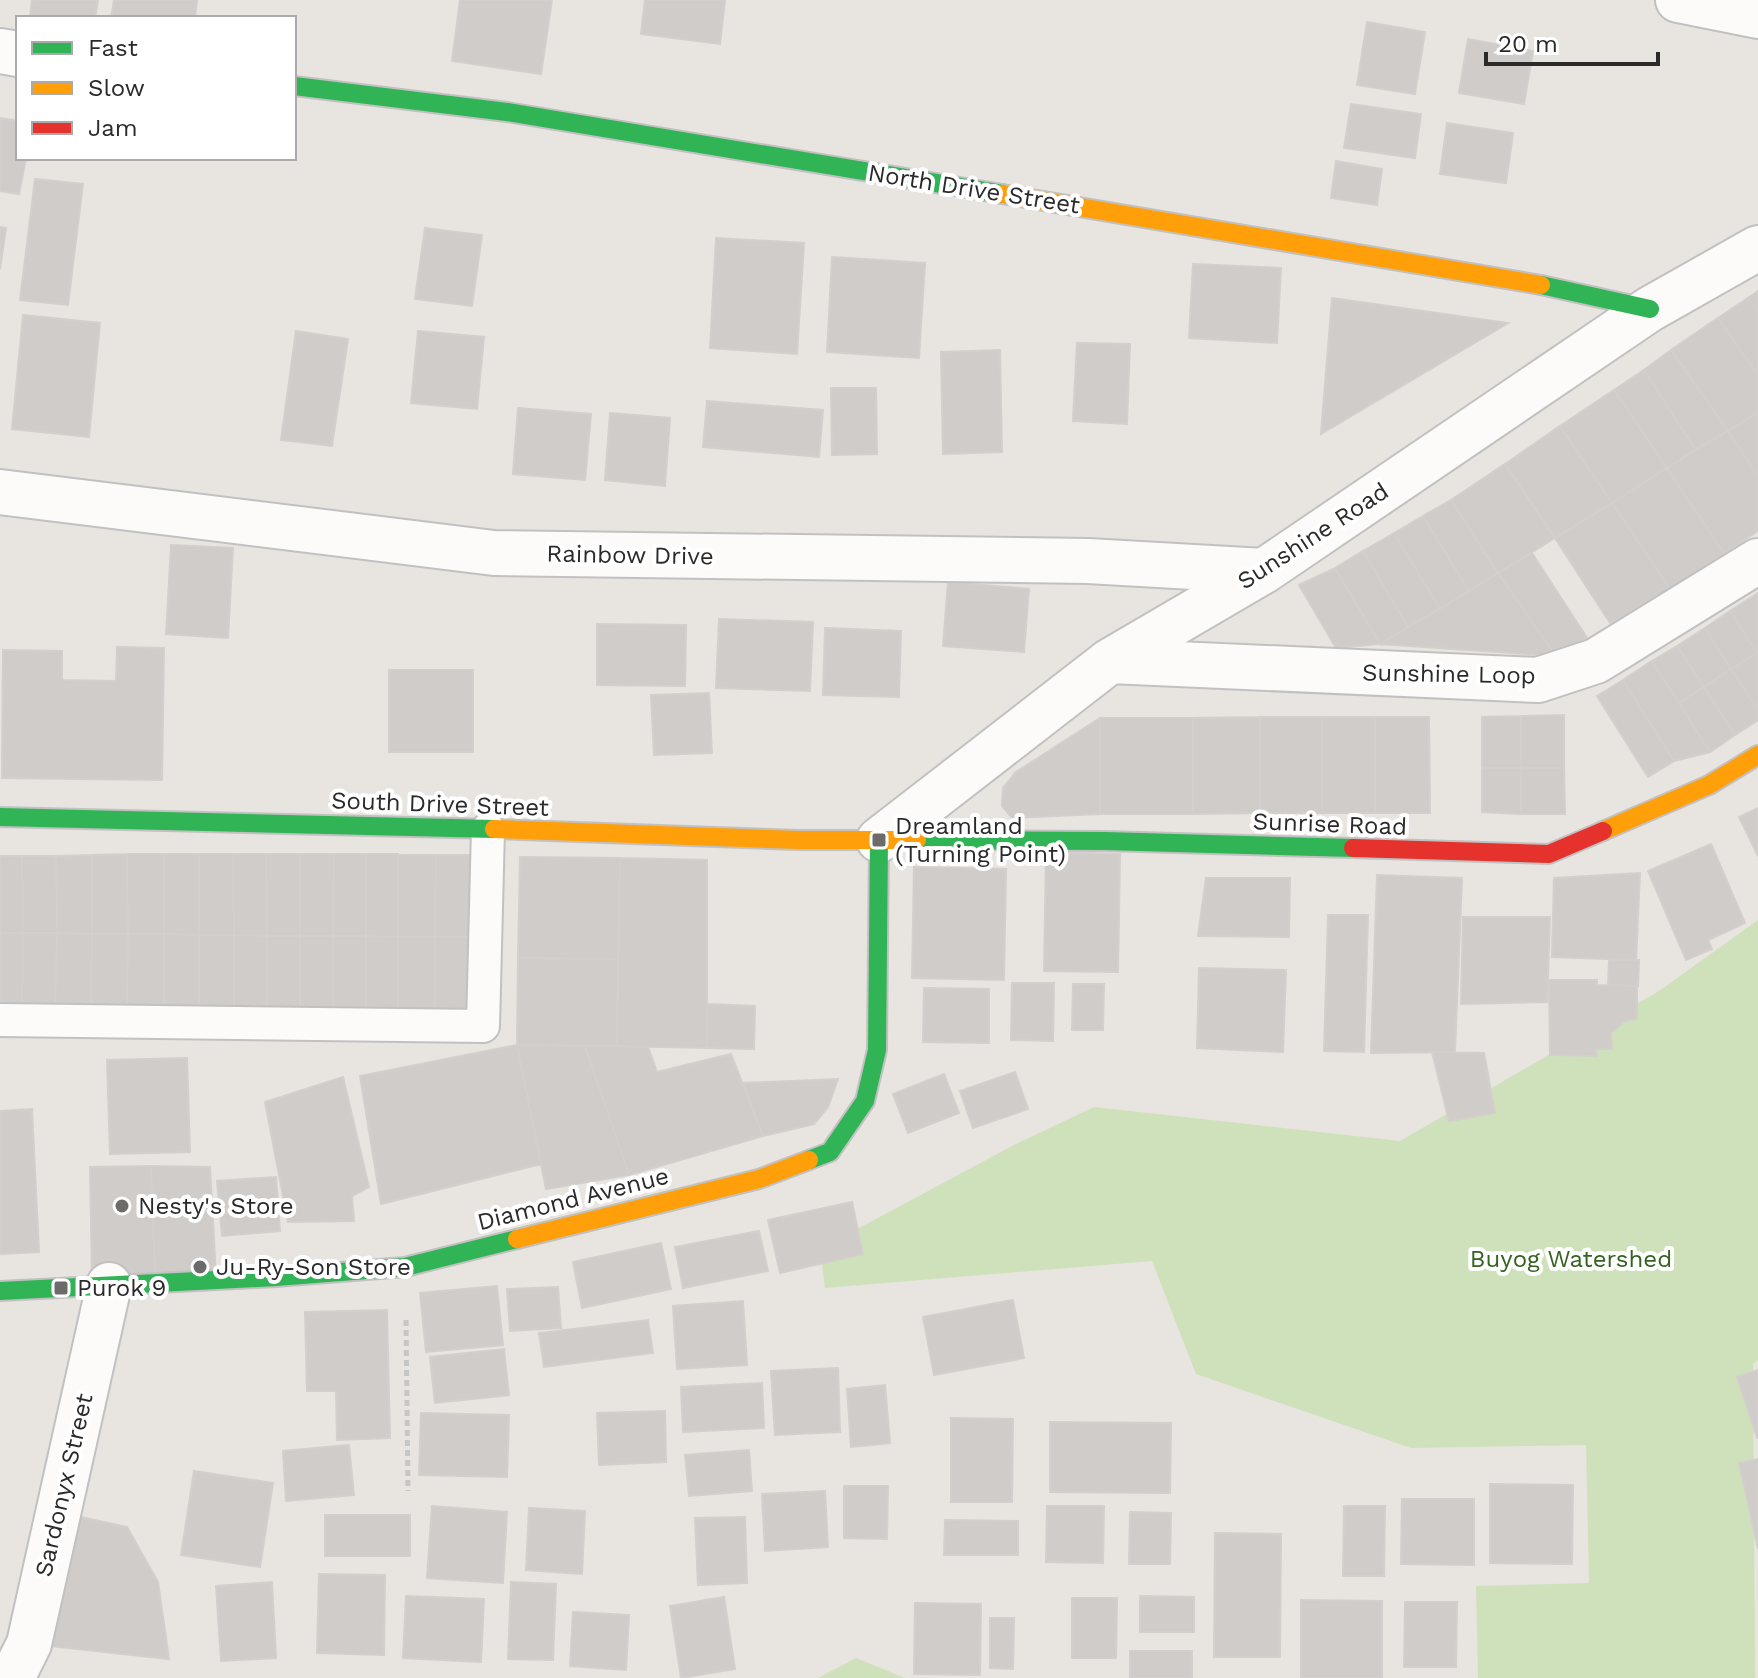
<svg xmlns="http://www.w3.org/2000/svg" width="1758" height="1678" font-family="'Work Sans',sans-serif">
<style>
.green{fill:#cfe1bb}
.building{fill:#cfccc9;stroke:#d3cfcc;stroke-width:2}
.lines{fill:none;stroke-linecap:round;stroke-linejoin:round}
.lane-casing{stroke:#c2c1c1;stroke-width:36}
.street-casing{stroke:#c2c1c1;stroke-width:48}
.fast-casing{stroke:#c2c1c1;stroke-width:22}
.slow-casing{stroke:#c2c1c1;stroke-width:22}
.jam-casing{stroke:#c2c1c1;stroke-width:22}
.path{stroke:#c6c6c5;stroke-width:5;stroke-dasharray:6 4;stroke-linecap:butt}
.lane{stroke:#fcfbfa;stroke-width:32}
.street{stroke:#fcfbfa;stroke-width:44}
.fast{stroke:#30b455;stroke-width:18}
.slow{stroke:#ff9f0a;stroke-width:18}
.jam{stroke:#e5322d;stroke-width:18}
.poi-dot{fill:#6c6b6a;stroke:#fff;stroke-width:3}
.labels{text-anchor:middle;stroke-width:8;stroke-linejoin:round;paint-order:stroke}
.street-label{font-size:24px;fill:#2a2a2a;stroke:#fff}
.poi-label{font-size:24px;fill:#2a2a2a;stroke:#fff;text-anchor:start}
.park-label{font-size:24px;fill:#34621f;stroke:#fff}
</style>
<rect width="100%" height="100%" fill="#e8e4e0"/>
<!-- green -->
<path class="green" d="M1758,920V1360L1753,1364L1755,1678H1478L1476,1586L1589,1583L1586,1445L1411,1448L1196,1374L1152,1261L825,1288L820,1249L1012,1146L1094,1107L1400,1141L1659,991Z
M856,1658L905,1678H818Z"/>
<!-- building -->
<path class="building" d="M32,0H98L95,18H30Z
M114,0H197L195,18H111Z
M460,0H552L541,74L452,61Z
M645,0H725L720,44L641,34Z
M1367,22L1425,32L1415,94L1357,85Z
M1468,39L1533,51L1524,104L1459,93Z
M1351,104L1421,114L1415,158L1344,148Z
M0,118L18,121V158H26L19,194L0,191Z
M1447,123L1513,133L1506,183L1440,174Z
M1336,161L1382,169L1377,205L1331,198Z
M35,179L83,184L68,305L20,300Z
M0,227L6,228L0,269Z
M425,228L482,235L472,306L415,299Z
M716,238L804,243L797,354L710,348Z
M832,257L925,263L919,358L827,352Z
M1193,264L1281,268L1277,343L1189,338Z
M1758,291V313L1748,298Z
M1332,298L1508,323L1321,434Z
M1748,298L1758,313V375L1718,318Z
M23,315L100,323L89,437L12,429Z
M1718,318L1758,375V412L1728,431L1671,350Z
M296,331L348,339L332,446L281,440Z
M418,331L484,337L477,409L411,403Z
M1077,343L1130,344L1127,424L1073,421Z
M1000,350L1002,452L943,454L941,352Z
M1671,350L1728,431L1695,449L1644,370Z
M1644,370L1695,449L1667,468L1614,390Z
M831,388H876L877,454L832,455Z
M1614,390L1667,468L1612,503L1560,426Z
M707,401L823,410L819,457L703,447Z
M518,408L591,414L585,480L513,474Z
M1758,412V476L1728,431Z
M610,413L670,418L665,486L605,480Z
M1560,426L1612,503L1555,538L1505,464Z
M1728,431L1758,476V531L1724,553L1667,468Z
M1505,464L1555,538L1498,573L1451,500Z
M1667,468L1724,553L1670,589L1612,503Z
M1451,500L1498,573L1469,591L1423,516Z
M1612,503L1670,589L1610,623L1555,538Z
M1423,516L1469,591L1440,609L1394,533Z
M1394,533L1440,609L1408,627L1363,551Z
M171,545L233,548L228,638L166,634Z
M1363,551L1408,627L1380,644L1335,568Z
M1532,553L1587,638L1556,656L1498,573Z
M1335,568L1380,644L1336,648L1299,585Z
M1498,573L1556,656L1380,644L1469,591Z
M948,582L1029,589L1024,652L943,646Z
M1758,593V653H1757L1730,611Z
M1730,611L1757,653L1731,669L1705,628Z
M719,619L813,622L810,691L716,688Z
M597,624L686,625L685,686L597,685Z
M825,628L901,631L899,697L823,695Z
M1705,628L1731,669L1704,687L1677,646Z
M1677,646L1704,687L1679,703L1652,661Z
M117,647L164,648L162,780L2,778L3,650L62,651V680L116,681Z
M1757,653L1758,655V710L1731,669Z
M1652,661L1679,703L1710,752L1674,761L1623,680Z
M1731,669L1758,710V720L1735,735L1704,687Z
M389,670H473V752H389Z
M1623,680L1674,761L1648,777L1597,696Z
M1704,687L1735,735L1710,752L1679,703Z
M709,693L712,753L654,755L651,695Z
M1564,715V768H1521V716Z
M1521,716V768H1482V717Z
M1260,717V813L1193,814V718Z
M1260,717H1322V813H1260Z
M1322,717H1375V813H1322Z
M1375,717H1429L1430,813H1375Z
M1100,718V814L1012,818L1002,806L1003,788L1016,772Z
M1100,718H1193V814H1100Z
M1482,768H1521V814L1482,812Z
M1521,768H1564L1565,814H1521Z
M1758,808V856L1739,817Z
M1711,844L1745,923L1708,940L1712,949L1686,960L1648,871Z
M1046,852L1120,854L1118,972L1044,971Z
M127,854H164V934H128Z
M127,854L128,934H92V855Z
M164,854H199V935L164,934Z
M199,854H233L234,935H199Z
M233,854H266L267,936L234,935Z
M266,854H300V936H267Z
M300,854H334L333,936H300Z
M334,854H366V936H333Z
M366,854H398V937L366,936Z
M398,854L436,855L435,937H398Z
M92,855V934L57,933L56,856Z
M436,855H472L471,937H435Z
M0,856H22L23,933H0Z
M22,856H56L57,933H23Z
M520,857L620,858L618,959L518,958Z
M620,858L707,860V1048L617,1046Z
M914,867L1006,869L1004,980L912,978Z
M1640,873L1636,960L1552,957L1554,878Z
M1377,875L1462,878L1455,1052L1371,1053Z
M1206,878H1290L1289,937L1198,936Z
M1328,915H1368L1364,1052L1324,1051Z
M1463,917H1550L1547,1002L1461,1004Z
M0,933H23L22,1011L0,1010Z
M23,933H57L55,1012L22,1011Z
M57,933L92,934L91,1012H55Z
M92,934H128L127,1013L91,1012Z
M128,934H164V1013H127Z
M164,934L199,935V1014L164,1013Z
M199,935H234V1013L199,1014Z
M234,935L267,936V1013H234Z
M267,936H300V1013H267Z
M300,936H333V1013H300Z
M333,936H366V1013H333Z
M366,936L398,937V1013H366Z
M398,937H435V1013H398Z
M435,937H471V1013H435Z
M518,958L618,959L617,1046L517,1045Z
M1609,960H1639L1638,986L1608,985Z
M1199,968L1286,970L1283,1052L1197,1048Z
M1549,980H1597V985L1637,986V1019L1625,1021L1611,1033L1612,1049H1596L1597,1056L1550,1055Z
M1012,983H1054L1053,1041L1011,1040Z
M1073,984H1104L1103,1030H1072Z
M924,988L989,989V1043L923,1042Z
M707,1004L755,1006L754,1049L707,1048Z
M517,1045L541,1164L381,1204L360,1076Z
M517,1045L585,1046L629,1175L546,1189Z
M585,1046L648,1047L657,1072L731,1054L763,1136L629,1175Z
M1432,1052L1484,1053L1495,1113L1449,1121Z
M187,1058L190,1152L110,1154L107,1060Z
M1015,1072L1028,1109L973,1128L960,1091Z
M944,1074L959,1113L908,1133L893,1094Z
M343,1077L369,1187L352,1196L354,1221L288,1222L265,1102Z
M838,1079L828,1107L814,1124L763,1136L743,1083Z
M32,1109L39,1252L0,1254V1111Z
M151,1166L155,1273L92,1277L90,1167Z
M151,1166L210,1167L216,1276L155,1273Z
M276,1177L280,1231L222,1236L217,1181Z
M852,1202L863,1254L780,1273L768,1220Z
M759,1231L768,1271L683,1288L675,1247Z
M661,1243L671,1289L582,1308L573,1262Z
M497,1286L503,1345L426,1352L420,1293Z
M558,1287L561,1328L510,1331L507,1289Z
M1013,1300L1024,1358L934,1375L923,1317Z
M743,1301L747,1365L677,1369L673,1306Z
M387,1310L390,1438L337,1440L336,1391H307L305,1312Z
M648,1320L653,1353L544,1367L539,1333Z
M504,1349L509,1395L435,1403L430,1357Z
M838,1368L840,1432L775,1435L771,1371Z
M1758,1370V1438H1757L1737,1377Z
M762,1383L764,1428L683,1432L681,1387Z
M885,1385L890,1443L851,1447L847,1389Z
M665,1411L666,1462L599,1465L597,1413Z
M421,1413L509,1415L507,1477L419,1475Z
M951,1418L1013,1419L1012,1502H951Z
M1050,1422L1171,1423L1170,1493L1050,1492Z
M349,1445L354,1495L286,1501L283,1451Z
M749,1450L752,1491L689,1496L685,1455Z
M1758,1459V1549L1739,1463Z
M194,1471L273,1483L260,1567L181,1555Z
M1490,1484L1573,1485L1572,1564L1490,1563Z
M844,1486H888L887,1539L844,1538Z
M825,1491L828,1547L765,1551L762,1494Z
M1402,1499H1474V1565L1401,1564Z
M432,1506L507,1512L503,1583L427,1578Z
M1047,1506H1104L1103,1563L1046,1562Z
M1344,1506H1385L1384,1576H1343Z
M529,1508L585,1511L582,1574L526,1570Z
M1130,1512L1171,1513L1170,1564H1129Z
M71,1515L127,1527L158,1582L169,1659L40,1645Z
M325,1515H410V1556H325Z
M745,1517L747,1583L698,1585L695,1518Z
M945,1520L1018,1521V1555H944Z
M1215,1533L1281,1534L1280,1657H1214Z
M319,1574L385,1575L384,1655L317,1653Z
M272,1582L276,1658L221,1661L216,1586Z
M511,1582L556,1584L553,1660L508,1659Z
M406,1596L484,1599L481,1662L403,1658Z
M1140,1596L1194,1597V1632H1140Z
M724,1597L735,1669L681,1678L670,1606Z
M1072,1598H1117L1116,1658H1072Z
M1301,1600L1382,1601V1678H1301Z
M1405,1602H1457L1456,1667H1404Z
M915,1603L981,1604L980,1675L914,1674Z
M573,1612L629,1615L626,1670L570,1666Z
M990,1618H1014L1013,1669L990,1668Z
M1130,1651H1192V1678H1130Z"/>
<g class="lines">
<defs>
<path id="lane" d="M0,1020L483,1026L488,829"/>
<path id="street" d="M1678,0L1758,16
M0,51L18,54
M0,492L494,553L1088,561L1264,571
M1110,661L1538,680L1596,661L1758,561
M879,840L1110,661L1264,571L1650,309L1758,248
M5,1678L14,1674L29,1644L109,1285"/>
<path id="fast" d="M294,86L507,112L1002,194
M1541,285L1650,309
M0,817L494,829
M917,840L1105,841L1353,848
M809,1160L830,1152L865,1101L877,1050L879,840
M0,1291L276,1277L405,1267L517,1239"/>
<path id="slow" d="M1002,194L1541,285
M494,829L799,840H917
M1603,831L1709,785L1758,755
M517,1239L759,1179L809,1160"/>
<path id="jam" d="M1353,848L1549,854L1603,831"/>
</defs>
<!-- lane casing -->
<use href="#lane" class="lane-casing"/>
<!-- street casing -->
<use href="#street" class="street-casing"/>
<!-- fast casing -->
<use href="#fast" class="fast-casing"/>
<!-- slow casing -->
<use href="#slow" class="slow-casing"/>
<!-- jam casing -->
<use href="#jam" class="jam-casing"/>
<!-- path -->
<path class="path" d="M406,1320L408,1491"/>
<!-- lane -->
<use href="#lane" class="lane"/>
<!-- street -->
<use href="#street" class="street"/>
<!-- fast -->
<use href="#fast" class="fast"/>
<!-- slow -->
<use href="#slow" class="slow"/>
<!-- jam -->
<use href="#jam" class="jam"/>
</g>
<!-- markers -->
<g class="poi-dot">
<rect x="871" y="832" width="16" height="16" rx="4"/>
<circle cx="122" cy="1206" r="8"/>
<circle cx="200" cy="1267" r="8"/>
<rect x="53" y="1280" width="16" height="16" rx="4"/>
</g>
<g class="labels">
<!-- street labels -->
<g class="street-label">
<text transform="translate(974 189) rotate(9)" y="8">North Drive Street</text>
<text transform="translate(1313 536) rotate(-33)" y="8">Sunshine Road</text>
<text transform="translate(630 555) rotate(1)" y="8">Rainbow Drive</text>
<text transform="translate(1449 674) rotate(1)" y="8">Sunshine Loop</text>
<text transform="translate(440 804) rotate(2)" y="8">South Drive Street</text>
<text transform="translate(1330 824) rotate(2)" y="8">Sunrise Road</text>
<text transform="translate(573 1199) rotate(-14)" y="8">Diamond Avenue</text>
<text transform="translate(64 1485) rotate(-77)" y="8">Sardonyx Street</text>
</g>
<!-- poi labels -->
<g class="poi-label">
<text x="895" y="834">Dreamland<tspan x="895" dy="28">(Turning Point)</tspan></text>
<text x="138" y="1214">Nesty's Store</text>
<text x="216" y="1275">Ju-Ry-Son Store</text>
<text x="77" y="1296">Purok 9</text>
</g>
<!-- park labels -->
<g class="park-label">
<text x="1571" y="1267">Buyog Watershed</text>
</g>
</g>
<!-- legend -->
<rect x="16" y="16" width="280" height="144" fill="#ffffff" stroke="#aaaaaa" stroke-width="2"/>
<rect x="32" y="42" width="40" height="12" fill="#30b455" stroke="#aaaaaa" stroke-width="2"/>
<text x="88" y="56" font-size="24" fill="#2a2a2a">Fast</text>
<rect x="32" y="82" width="40" height="12" fill="#ff9f0a" stroke="#aaaaaa" stroke-width="2"/>
<text x="88" y="96" font-size="24" fill="#2a2a2a">Slow</text>
<rect x="32" y="122" width="40" height="12" fill="#e5322d" stroke="#aaaaaa" stroke-width="2"/>
<text x="88" y="136" font-size="24" fill="#2a2a2a">Jam</text>
<!-- scale -->
<path d="M1486 52v12h172v-12" fill="none" stroke="#2a2a2a" stroke-width="4"/>
<text x="1498" y="52" font-size="24" fill="#2a2a2a" stroke="#ffffff" stroke-width="6" paint-order="stroke">20 m</text>
</svg>
